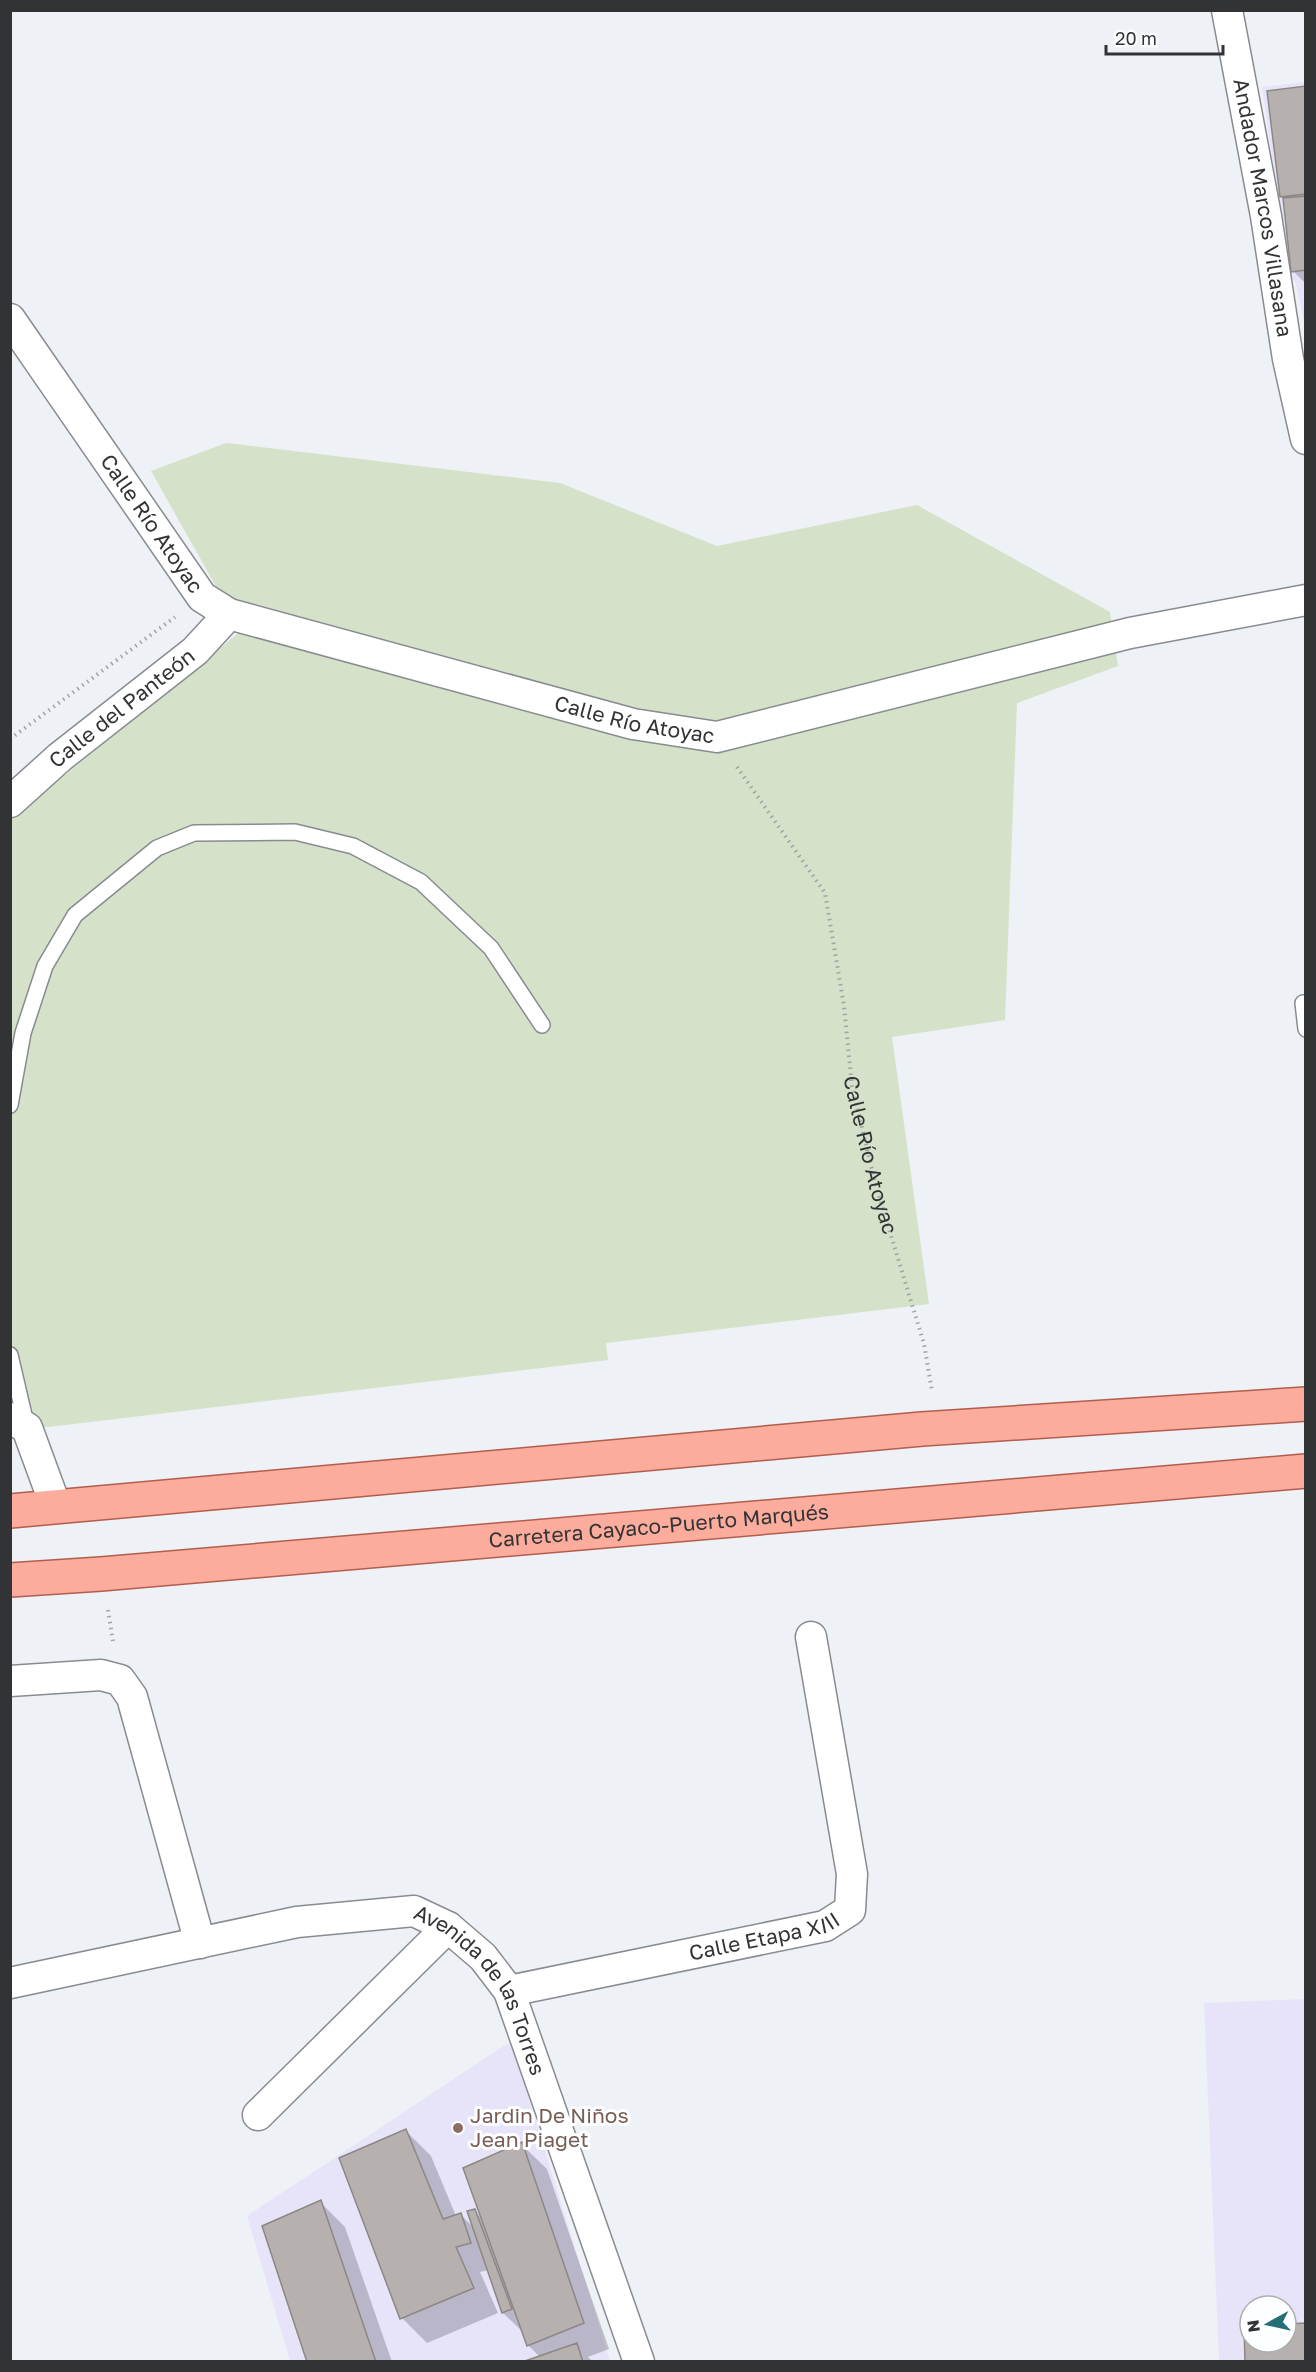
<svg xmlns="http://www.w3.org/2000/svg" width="1316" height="2372" font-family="'Golos Text',sans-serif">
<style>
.education{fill:#e7e4fa;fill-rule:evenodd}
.green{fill:#d6e1c9}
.shadow{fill:#0003}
.building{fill:#b6b1ae;stroke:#8c8785;stroke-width:1.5}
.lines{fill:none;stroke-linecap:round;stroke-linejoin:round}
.lane-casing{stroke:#888b8f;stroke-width:18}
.street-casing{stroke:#888b8f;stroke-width:33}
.primary-casing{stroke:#b35d4d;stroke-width:36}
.path{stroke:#a1a3a7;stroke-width:4;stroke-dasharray:1.5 4.5;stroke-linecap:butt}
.lane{stroke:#fff;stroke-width:15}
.street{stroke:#fff;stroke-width:30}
.primary{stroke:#fbac9c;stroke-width:33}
.education-dot{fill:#8d6e63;stroke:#fdfeff;stroke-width:2}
.labels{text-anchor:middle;stroke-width:6;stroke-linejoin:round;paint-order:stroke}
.street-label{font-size:21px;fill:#323335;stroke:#fdfeff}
.education-label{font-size:21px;fill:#785e54;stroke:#fdfeff;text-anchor:start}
</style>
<rect width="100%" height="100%" fill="#eef1f6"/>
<!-- education -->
<path class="education" d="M1305,82V328L1296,283L1288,273L1262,87Z
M1305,1999V2361H1219L1204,2003ZM1250,2306H1286V2342H1250Z
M511,2041L610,2361H290L247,2216Z"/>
<!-- green -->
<path class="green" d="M226,443L560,483L717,546L917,505L1110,612L1118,666L1017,703L1005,1020L892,1037L929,1304L606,1343L608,1360L40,1428L10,1401V820L241,631L151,471Z"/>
<!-- shadow -->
<path class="shadow" d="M1306,88V284L1293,271L1285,199L1282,196Z
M406,2131L431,2156L456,2216L461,2215L474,2228L475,2211L483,2220L521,2144L547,2169L609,2349L588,2357L593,2362H527L540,2357L528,2345L524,2333L503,2313L489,2270L480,2272L498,2313L427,2343L402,2318Z
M320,2202L345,2227L392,2362H309Z"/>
<!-- building -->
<path class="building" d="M1306,86V194L1280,197L1267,91Z
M1306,196V270L1291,272L1283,198Z
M406,2129L443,2219L461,2213L471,2243L456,2247L474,2288L400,2319L339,2158Z
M522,2142L584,2323L527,2346L463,2168Z
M321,2200L376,2362H307L262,2226Z
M475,2209L512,2309L502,2313L467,2211Z
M1306,2323V2362H1245L1244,2325H1250V2342H1286V2324Z
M577,2343L583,2362H522Z"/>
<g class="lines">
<defs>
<path id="lane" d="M1306,1003H1303L1306,1029
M10,1105L23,1033L45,966L75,915L157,848L194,833L295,832L353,846L421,882L491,948L542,1025
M10,1355L27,1428"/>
<g id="street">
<path id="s2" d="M1227,10L1266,216L1288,359L1306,439"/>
<path id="s3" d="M10,319L202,597L229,614L633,724L717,737L1130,633L1306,600"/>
<path id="s4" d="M10,802L60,757L195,651L229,614"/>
<path d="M10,1418L27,1428L56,1507"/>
<path d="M10,1681L101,1675L120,1680L132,1697L200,1943"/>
<path id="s5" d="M10,1983L297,1922L414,1911L448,1927L483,1957L509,1991L639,2362"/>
<path id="s6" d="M509,1991L825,1926L850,1910L852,1874L811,1637"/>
<path d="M258,2115L448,1927"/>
</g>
<g id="primary">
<path d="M10,1511L922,1429L1306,1404"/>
<path id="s7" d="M10,1580L101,1574L1306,1471"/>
</g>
</defs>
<!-- lane casing -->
<use href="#lane" class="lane-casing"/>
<!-- street casing -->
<use href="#street" class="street-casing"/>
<!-- primary casing -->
<use href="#primary" class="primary-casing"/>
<!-- path -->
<g class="path">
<path d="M10,739L175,617"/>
<path id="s1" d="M737,767L825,893L844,1006L852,1086L876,1186L924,1344L932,1391"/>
<path d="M108,1610L113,1641"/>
</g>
<!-- lane -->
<use href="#lane" class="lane"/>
<!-- street -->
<use href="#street" class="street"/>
<!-- primary -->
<use href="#primary" class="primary"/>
</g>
<!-- markers -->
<circle class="education-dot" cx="458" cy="2128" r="6"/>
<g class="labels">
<!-- street labels -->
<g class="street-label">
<text dy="7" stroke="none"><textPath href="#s2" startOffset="201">Andador Marcos Villasana</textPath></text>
<text dy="7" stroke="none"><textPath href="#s3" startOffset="249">Calle Río Atoyac</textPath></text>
<text dy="7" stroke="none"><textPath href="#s4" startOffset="146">Calle del Panteón</textPath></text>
<text dy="7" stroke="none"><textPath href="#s3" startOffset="789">Calle Río Atoyac</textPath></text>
<text dy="7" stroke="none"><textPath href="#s1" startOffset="420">Calle Río Atoyac</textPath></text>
<text dy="7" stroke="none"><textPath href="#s7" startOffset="651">Carretera Cayaco-Puerto Marqués</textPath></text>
<text dy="7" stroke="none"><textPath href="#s6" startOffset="261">Calle Etapa XIII</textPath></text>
<text dy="7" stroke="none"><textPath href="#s5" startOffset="519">Avenida de las Torres</textPath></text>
</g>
<!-- education labels -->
<g class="education-label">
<text x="470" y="2123">Jardin De Niños<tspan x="470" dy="24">Jean Piaget</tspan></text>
</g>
</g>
<!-- border -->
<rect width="1316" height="2372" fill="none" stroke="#323335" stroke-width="24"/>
<!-- north arrow -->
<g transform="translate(1268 2324) rotate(262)"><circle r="28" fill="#fdfeff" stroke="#acadae" stroke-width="1.5"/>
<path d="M0-4.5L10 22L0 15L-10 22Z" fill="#246e76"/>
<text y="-9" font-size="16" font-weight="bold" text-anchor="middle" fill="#323335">N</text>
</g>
<!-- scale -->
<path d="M1106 45v9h117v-9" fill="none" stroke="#323335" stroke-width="3"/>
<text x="1115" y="45" font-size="18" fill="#323335" stroke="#fdfeff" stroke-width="4.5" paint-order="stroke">20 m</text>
</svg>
